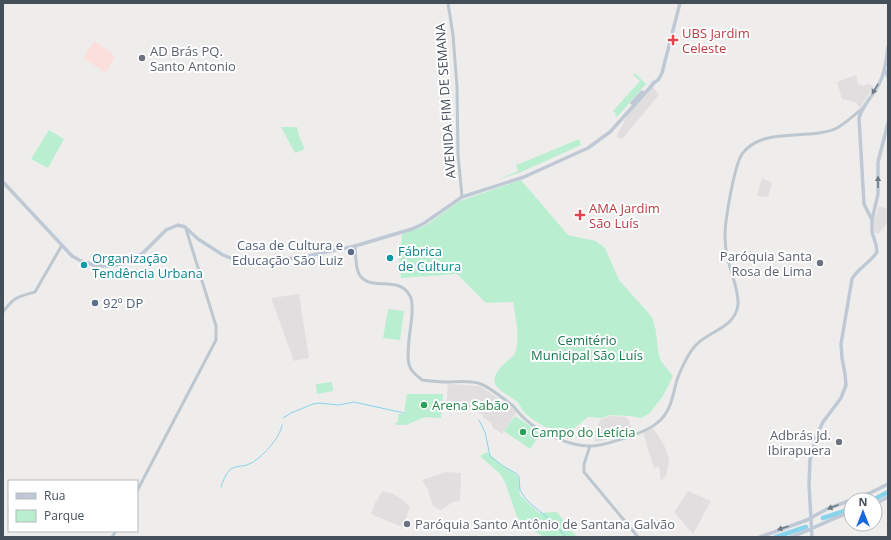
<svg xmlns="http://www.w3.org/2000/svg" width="891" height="540" font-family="'Open Sans',sans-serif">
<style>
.education{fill:#e0dede}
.medical{fill:#fadfdc}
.green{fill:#baeed0}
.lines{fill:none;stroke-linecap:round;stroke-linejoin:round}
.stream{stroke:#87d3eb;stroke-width:1}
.river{stroke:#87d3eb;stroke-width:4.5}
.tertiary{stroke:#bdc7cf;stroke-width:3}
.secondary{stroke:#bfc9d6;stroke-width:3.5}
.oneway{fill:#707a85}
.health-dot{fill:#e0444e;stroke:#fff;stroke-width:1.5}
.worship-dot{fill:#6b7280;stroke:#fff;stroke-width:1.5}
.service-dot{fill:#5c6f8a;stroke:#fff;stroke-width:1.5}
.culture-dot{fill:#0f9aa8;stroke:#fff;stroke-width:1.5}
.leisure-dot{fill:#2e9e5b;stroke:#fff;stroke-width:1.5}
.labels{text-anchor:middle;stroke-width:4;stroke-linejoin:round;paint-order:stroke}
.health-label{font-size:13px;fill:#be3a42;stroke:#fff;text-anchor:start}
.worship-label{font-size:13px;fill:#5b616d;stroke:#fff;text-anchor:start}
.street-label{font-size:13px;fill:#454f5a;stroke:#fff}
.service-label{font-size:13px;fill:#4e5e75;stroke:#fff;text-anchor:end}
.culture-label{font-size:13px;fill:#0d838f;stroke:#fff;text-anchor:start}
.park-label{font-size:13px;fill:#177a4b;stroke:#fff}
.leisure-label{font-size:13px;fill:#27864d;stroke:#fff;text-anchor:start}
</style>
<rect width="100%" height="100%" fill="#efedec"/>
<!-- education -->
<path class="education" d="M856,75L858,84L865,86L866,84L874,86L860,108L855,102L842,99L837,82Z
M652,86L659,95L622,139L616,137L629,112Z
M762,178L772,183L768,197L757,196Z
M879,206L888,209V222L879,233H875L873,225Z
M299,294L309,358L294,361L271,298Z
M448,384L480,386L515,410L516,413L502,434L492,427V423L484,418L482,414L476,411L446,408Z
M611,416L626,417L629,420L633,433L597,442L595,441L596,430L601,419Z
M653,428L664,445L669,459L667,474L661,481L659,467L654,468L643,433Z
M446,472L461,473L460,501L453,502L441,510L433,506L428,490L422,480Z
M383,491L393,494L403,500L410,507L402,527L371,514L375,503Z
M688,491L711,501L693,534L674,512Z"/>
<!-- medical -->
<path class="medical" d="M94,41L109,51L115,57L106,73L83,58Z"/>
<!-- green -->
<path class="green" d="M635,73L646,84L617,117L615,116L616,114L613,111L640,81L633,75Z
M281,127H297L299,136L305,149L295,153Z
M49,130L64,139L48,168L31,159Z
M579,139L581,145L521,172L499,179L518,171L516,164H519Z
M521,180L568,235L596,241L605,248L619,280L652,317L656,331L658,351L661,361L673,376L663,396L649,414L641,418L630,416L611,415L601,418L588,417L565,436C555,432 532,421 525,413C521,409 520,404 516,401C509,395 491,388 495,377C497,368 507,362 513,356C522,345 515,315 513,302L486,303L457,274L401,278L399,261L402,234L425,226L460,201Z
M388,309L404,311L400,340L383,338Z
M332,382L333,391L317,394L316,384Z
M407,394H443L441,418L425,417L406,425H396L395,423L398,422V414H404Z
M515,416L541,433L530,449L504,431Z
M487,452L502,466L513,472L518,477L520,495L531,506L539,513L557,512L577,537H544L524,525L517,517L505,482L500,474L480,456Z"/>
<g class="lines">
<!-- stream -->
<path class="stream" d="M283,418L291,413L313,404L319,403L338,405L354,402L404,413
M479,420L485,432L490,456L503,466L517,474L519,477L520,490L525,498L533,506L547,517L556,526
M221,487C223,481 226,473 231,469C237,465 244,467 249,464C260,460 281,437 282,425
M559,529L566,537"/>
<!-- river -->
<path class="river" d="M873,500L888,492
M823,518L851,509
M776,537L806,527"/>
<!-- tertiary -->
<path class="tertiary" d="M448,3L453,35L457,87L458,154L462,197
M355,246C356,254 355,266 359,274C370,293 399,274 410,296C413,302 412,308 412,315C411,327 405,357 410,367C412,373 418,376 422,380C430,381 438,382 447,382C457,382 471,380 481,384C491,388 505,400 513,406C517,410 520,415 525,419C540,433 567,445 588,446C600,447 614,441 625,438C636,434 648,431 657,423C673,410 672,394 678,377C682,367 688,354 695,346C708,331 736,328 738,304C739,291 731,273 728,260C726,252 725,244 725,236C725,220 734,167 742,154C762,126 809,141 837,128C846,123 854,115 862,109
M3,312C14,297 17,297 35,292L62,245
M590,446L584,464V472L638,537
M137,491L216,340V326L186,229
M112,537L116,531"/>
<!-- secondary -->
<path class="secondary" d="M885,70L888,77
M653,83L658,80L662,73L680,3
M632,103L642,92
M3,182L72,256L81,261L97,266H111L125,263L143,253L166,230L178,225L185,227L198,239L223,255L240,262H259L303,257L355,246L412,229L423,224L462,197L524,177L588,148L610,132L654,83
M872,220L864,204L859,118C862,106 872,97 878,86C885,74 886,61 888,47
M852,500L870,493L888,484
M875,504L888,497
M760,537L807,520L827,509L851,500
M791,537C811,530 830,519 851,512
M812,537L809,485L810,460L817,434L823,422L841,398L846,385L845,374L842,358L841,344L852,279C858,268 870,263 877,252L876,245L872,232V220L878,194V162L888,123"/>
</g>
<!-- one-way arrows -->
<defs><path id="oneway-solid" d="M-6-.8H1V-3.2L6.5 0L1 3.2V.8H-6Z"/></defs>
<g class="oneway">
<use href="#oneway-solid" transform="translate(875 89) rotate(121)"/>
<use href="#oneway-solid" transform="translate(878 182) rotate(-90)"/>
<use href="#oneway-solid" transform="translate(833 507) rotate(159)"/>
<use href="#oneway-solid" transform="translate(783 528) rotate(162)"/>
</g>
<!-- markers -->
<g class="health-dot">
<path d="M671 34h4v4h4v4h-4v4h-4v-4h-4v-4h4z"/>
<path d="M578 209h4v4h4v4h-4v4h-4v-4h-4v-4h4z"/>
</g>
<g class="worship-dot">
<circle cx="142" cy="58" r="4"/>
<circle cx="820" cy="263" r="4"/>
<circle cx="839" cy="442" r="4"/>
<circle cx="407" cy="524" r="4"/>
</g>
<g class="service-dot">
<circle cx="351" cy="252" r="4"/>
<circle cx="95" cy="303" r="4"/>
</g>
<g class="culture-dot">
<circle cx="390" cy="258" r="4"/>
<circle cx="84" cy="265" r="4"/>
</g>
<g class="leisure-dot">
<circle cx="424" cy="405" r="4"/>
<circle cx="523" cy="432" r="4"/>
</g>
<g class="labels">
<!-- health labels -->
<g class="health-label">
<text x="682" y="38">UBS Jardim<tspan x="682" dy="15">Celeste</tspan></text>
<text x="589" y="213">AMA Jardim<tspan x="589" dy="15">São Luís</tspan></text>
</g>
<!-- worship labels -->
<g class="worship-label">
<text x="150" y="56">AD Brás PQ.<tspan x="150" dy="15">Santo Antonio</tspan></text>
<text x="812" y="261" text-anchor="end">Paróquia Santa<tspan x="812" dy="15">Rosa de Lima</tspan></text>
<text x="831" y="440" text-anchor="end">Adbrás Jd.<tspan x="831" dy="15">Ibirapuera</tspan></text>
<text x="415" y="529">Paróquia Santo Antônio de Santana Galvão</text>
</g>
<!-- street labels -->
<g class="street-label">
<text transform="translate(445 101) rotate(-94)" y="5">AVENIDA FIM DE SEMANA</text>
</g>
<!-- service labels -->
<g class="service-label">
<text x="343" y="250">Casa de Cultura e<tspan x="343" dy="15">Educação São Luiz</tspan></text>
<text x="103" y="308" text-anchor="start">92º DP</text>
</g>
<!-- culture labels -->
<g class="culture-label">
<text x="398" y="256">Fábrica<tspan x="398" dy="15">de Cultura</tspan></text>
<text x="92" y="263">Organização<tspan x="92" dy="15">Tendência Urbana</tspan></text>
</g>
<!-- park labels -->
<g class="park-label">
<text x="587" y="345">Cemitério<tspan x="587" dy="15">Municipal São Luís</tspan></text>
</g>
<!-- leisure labels -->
<g class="leisure-label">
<text x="432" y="410">Arena Sabão</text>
<text x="531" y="437">Campo do Letícia</text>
</g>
</g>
<!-- border -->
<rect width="891" height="540" fill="none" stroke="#454f5a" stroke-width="8"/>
<!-- legend -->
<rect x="8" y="480" width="130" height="52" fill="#ffffff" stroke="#b5b9bd"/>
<rect x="16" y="493" width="20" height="6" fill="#bfc9d6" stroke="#b5b9bd"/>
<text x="44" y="500" font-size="12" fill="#454f5a">Rua</text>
<rect x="16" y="510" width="20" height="12" fill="#baeed0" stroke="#b5b9bd"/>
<text x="44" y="520" font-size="12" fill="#454f5a">Parque</text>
<!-- north arrow -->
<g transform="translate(863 512)"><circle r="19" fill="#ffffff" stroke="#b5b9bd"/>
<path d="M0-3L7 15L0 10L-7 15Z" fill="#1969dd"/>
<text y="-6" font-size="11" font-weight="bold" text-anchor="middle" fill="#454f5a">N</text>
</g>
</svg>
